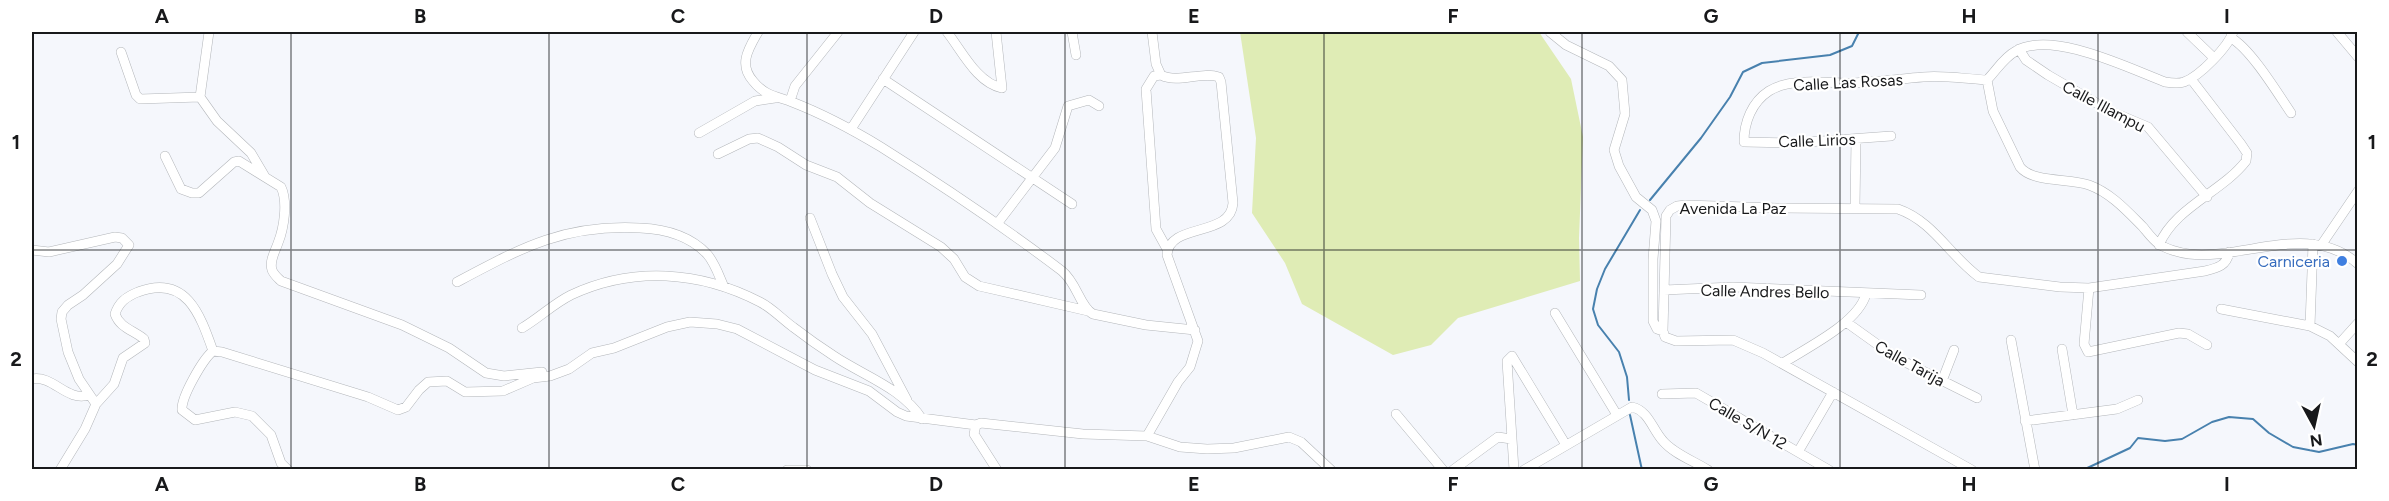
<svg xmlns="http://www.w3.org/2000/svg" width="2389" height="501" font-family="Figtree,sans-serif">
<style>
.green{fill:#dfecb5}
.lines{fill:none;stroke-linecap:round;stroke-linejoin:round}
.stream{stroke:#4881ae;stroke-width:2}
.street-casing{stroke:#b3b6ba;stroke-width:10}
.street{stroke:#fff;stroke-width:9}
.grid{fill:none;stroke:#18191b;stroke-width:1.5;stroke-opacity:0.55}
.shop-dot{fill:#3f7fe0;stroke:#fff;stroke-width:2}
.labels{text-anchor:middle;stroke-width:4.5;stroke-linejoin:round;paint-order:stroke}
.street-label{font-size:16px;fill:#18191b;stroke:#fff}
.shop-label{font-size:16px;fill:#366cbe;stroke:#fff;text-anchor:end}
.neatline{fill:none;stroke:#18191b;stroke-width:2}
.grid-label{font-size:20px;text-anchor:middle;font-weight:bold;fill:#18191b}
</style>
<rect width="100%" height="100%" fill="#f5f7fc"/>
<!-- green -->
<path class="green" d="M1240,32H1539L1571,79L1583,137L1579,238L1580,281L1458,318L1431,345L1393,355L1302,304L1285,263L1252,213L1256,138Z"/>
<g class="lines">
<!-- stream -->
<path class="stream" d="M1650,200L1701,138L1730,97L1743,72L1762,63L1830,55L1852,46L1859,32
M1629,400L1627,377L1619,352L1598,325L1593,309L1597,289L1605,269L1640,210
M1630,415L1642,470
M2083,470L2130,448L2138,438L2165,441L2182,439L2212,422L2229,417L2253,419L2269,433L2293,447L2319,452L2353,444L2358,445"/>
<defs>
<path id="street" d="M209,32L200,97L217,121L251,153L264,175
M758,32C749,48 738,64 753,81C765,96 776,96 792,102C823,114 853,130 881,147C943,186 1004,227 1062,271C1077,283 1080,307 1093,314L1146,325L1195,330
M947,32C962,51 977,83 1002,88L996,32
M1072,32L1076,55
M1550,32L1566,45L1609,66L1622,80L1625,114L1614,150L1619,166L1636,197L1652,210L1656,221L1653,259V321L1657,329L1663,331
M2187,32L2214,58
M2233,32C2228,47 2200,76 2184,82C2178,84 2171,83 2165,82C2128,68 2052,30 2016,51C2003,58 1997,70 1987,80L1993,111L2020,167C2033,183 2069,178 2089,185C2111,193 2127,211 2143,227C2148,233 2153,240 2159,244C2166,249 2180,253 2189,254C2245,260 2310,221 2358,264
M2337,32L2358,57
M2231,38C2251,49 2278,94 2291,113
M2019,49L2026,60L2048,75L2110,111L2148,127L2207,197
M121,52L136,95L140,99L200,97
M1161,75L1154,76L1146,89L1156,229L1167,249
M883,79L1072,204
M790,101L795,86L838,32
M851,129L914,32
M699,133L755,101L775,98
M1891,136L1794,143L1744,142C1744,122 1752,102 1769,91C1791,77 1826,83 1850,83C1875,82 1899,79 1923,77C1944,75 1966,79 1987,80
M718,154L749,139L758,138L778,147L806,165L837,177L870,203L941,247L954,259L965,277L979,286L1088,311
M165,156L181,189L192,193H199L234,162L239,161L281,187C288,202 284,228 278,243C275,252 269,261 272,270C274,275 278,278 281,281L402,325L449,348L486,373L504,376L542,372
M1855,207L1856,139
M810,218L832,274L843,297L872,334L907,400
M997,224L1055,148L1068,106L1089,100L1099,106
M2322,244L2358,191
M2159,245C2175,207 2222,192 2246,161L2247,153L2241,144L2191,79
M32,250L49,252L115,237L122,238L129,245L117,264L83,295L68,305L62,312L61,319L68,352L79,379L96,404L85,429L60,470
M457,282C521,248 564,224 640,228C664,229 690,236 707,254C715,263 719,276 724,287
M2089,288L2084,344L2088,352L2179,333L2188,334L2207,345
M1664,290L1733,287L1921,295
M2221,309L2310,326L2330,336L2358,362
M1555,313L1617,415
M1846,322L1895,357L1977,398
M2310,326L2313,244
M522,328C539,318 553,304 571,295C633,266 700,271 760,302C772,308 782,319 793,327C806,337 820,347 834,356C864,376 902,388 922,419
M2011,340L2035,470
M2339,344L2358,323
M2062,349L2073,415
M1783,363C1808,347 1858,323 1866,294
M32,379C54,375 66,402 89,395
M1942,381L1954,350
M1662,394L1696,393L1829,470
M96,404L114,384L123,358L145,343L144,339C133,330 120,328 115,314C119,302 126,297 138,292C186,274 200,314 213,351
M1396,414L1443,470
M2025,421L2117,409L2138,400
M1147,436L1178,382L1190,367L1198,341L1167,255C1169,222 1231,238 1233,203L1221,82L1219,77C1201,71 1178,84 1161,75L1156,64L1152,32
M1798,452L1833,392
M288,470L281,463L271,435L252,416L235,412L195,420L182,410C181,397 203,359 213,351L222,352L368,397L398,410L406,407L419,390L428,382L447,381L465,392L503,391L533,378L550,376L569,369L592,353L614,348L667,327L690,322L717,324L737,329L815,370L869,391L897,412L906,416L976,425
M787,470H807
M997,470L974,434L976,425L981,423L1083,434L1147,436L1180,447L1207,449L1234,448L1289,437L1301,442L1331,470
M1453,470L1498,437L1511,439
M1514,470L1507,361L1512,356L1566,445
M1524,470L1632,407C1649,411 1652,429 1663,441C1674,454 1694,461 1708,470
M1972,470L1763,353L1733,340L1676,341L1665,337L1663,331L1666,216L1670,210L1677,206L1686,205L1777,208L1898,209C1933,221 1950,256 1979,277L2060,287L2089,288L2205,271C2217,268 2227,266 2229,252"/>
</defs>
<!-- street casing -->
<use href="#street" class="street-casing"/>
<!-- street -->
<use href="#street" class="street"/>
</g>
<!-- grid -->
<path class="grid" d="M291,32V470M549,32V470M807,32V470M1065,32V470M1324,32V470M1582,32V470M1840,32V470M2098,32V470M32,250H2358"/>
<!-- markers -->
<circle class="shop-dot" cx="2342" cy="261" r="6"/>
<g class="labels">
<!-- street labels -->
<g class="street-label">
<text transform="translate(1848 82) rotate(-3)" y="6">Calle Las Rosas</text>
<text transform="translate(2104 106) rotate(28)" y="6">Calle Illampu</text>
<text transform="translate(1817 140) rotate(-2)" y="6">Calle Lirios</text>
<text x="1733" y="214">Avenida La Paz</text>
<text transform="translate(1765 291) rotate(1)" y="6">Calle Andres Bello</text>
<text transform="translate(1910 363) rotate(29)" y="6">Calle Tarija</text>
<text transform="translate(1748 423) rotate(30)" y="6">Calle S/N 12</text>
</g>
<!-- shop labels -->
<g class="shop-label">
<text x="2330" y="267">Carniceria</text>
</g>
</g>
<!-- border -->
<rect width="2389" height="501" fill="none" stroke="#ffffff" stroke-width="66"/>
<!-- north arrow -->
<g transform="translate(2314 426) rotate(172)" stroke="#ffffff" stroke-width="4.5" paint-order="stroke">
<path d="M0-4.5L10 22L0 15L-10 22Z" fill="#18191b"/>
<text y="-9" font-size="16" font-weight="bold" text-anchor="middle" fill="#18191b">N</text>
</g>
<rect x="33" y="33" width="2323" height="435" class="neatline"/>
<g class="grid-label">
<text x="162" y="23">A</text>
<text x="420" y="23">B</text>
<text x="678" y="23">C</text>
<text x="936" y="23">D</text>
<text x="1194" y="23">E</text>
<text x="1453" y="23">F</text>
<text x="1711" y="23">G</text>
<text x="1969" y="23">H</text>
<text x="2227" y="23">I</text>
<text x="16" y="149">1</text>
<text x="2372" y="149">1</text>
<text x="16" y="366">2</text>
<text x="2372" y="366">2</text>
<text x="162" y="491">A</text>
<text x="420" y="491">B</text>
<text x="678" y="491">C</text>
<text x="936" y="491">D</text>
<text x="1194" y="491">E</text>
<text x="1453" y="491">F</text>
<text x="1711" y="491">G</text>
<text x="1969" y="491">H</text>
<text x="2227" y="491">I</text>
</g>
</svg>
